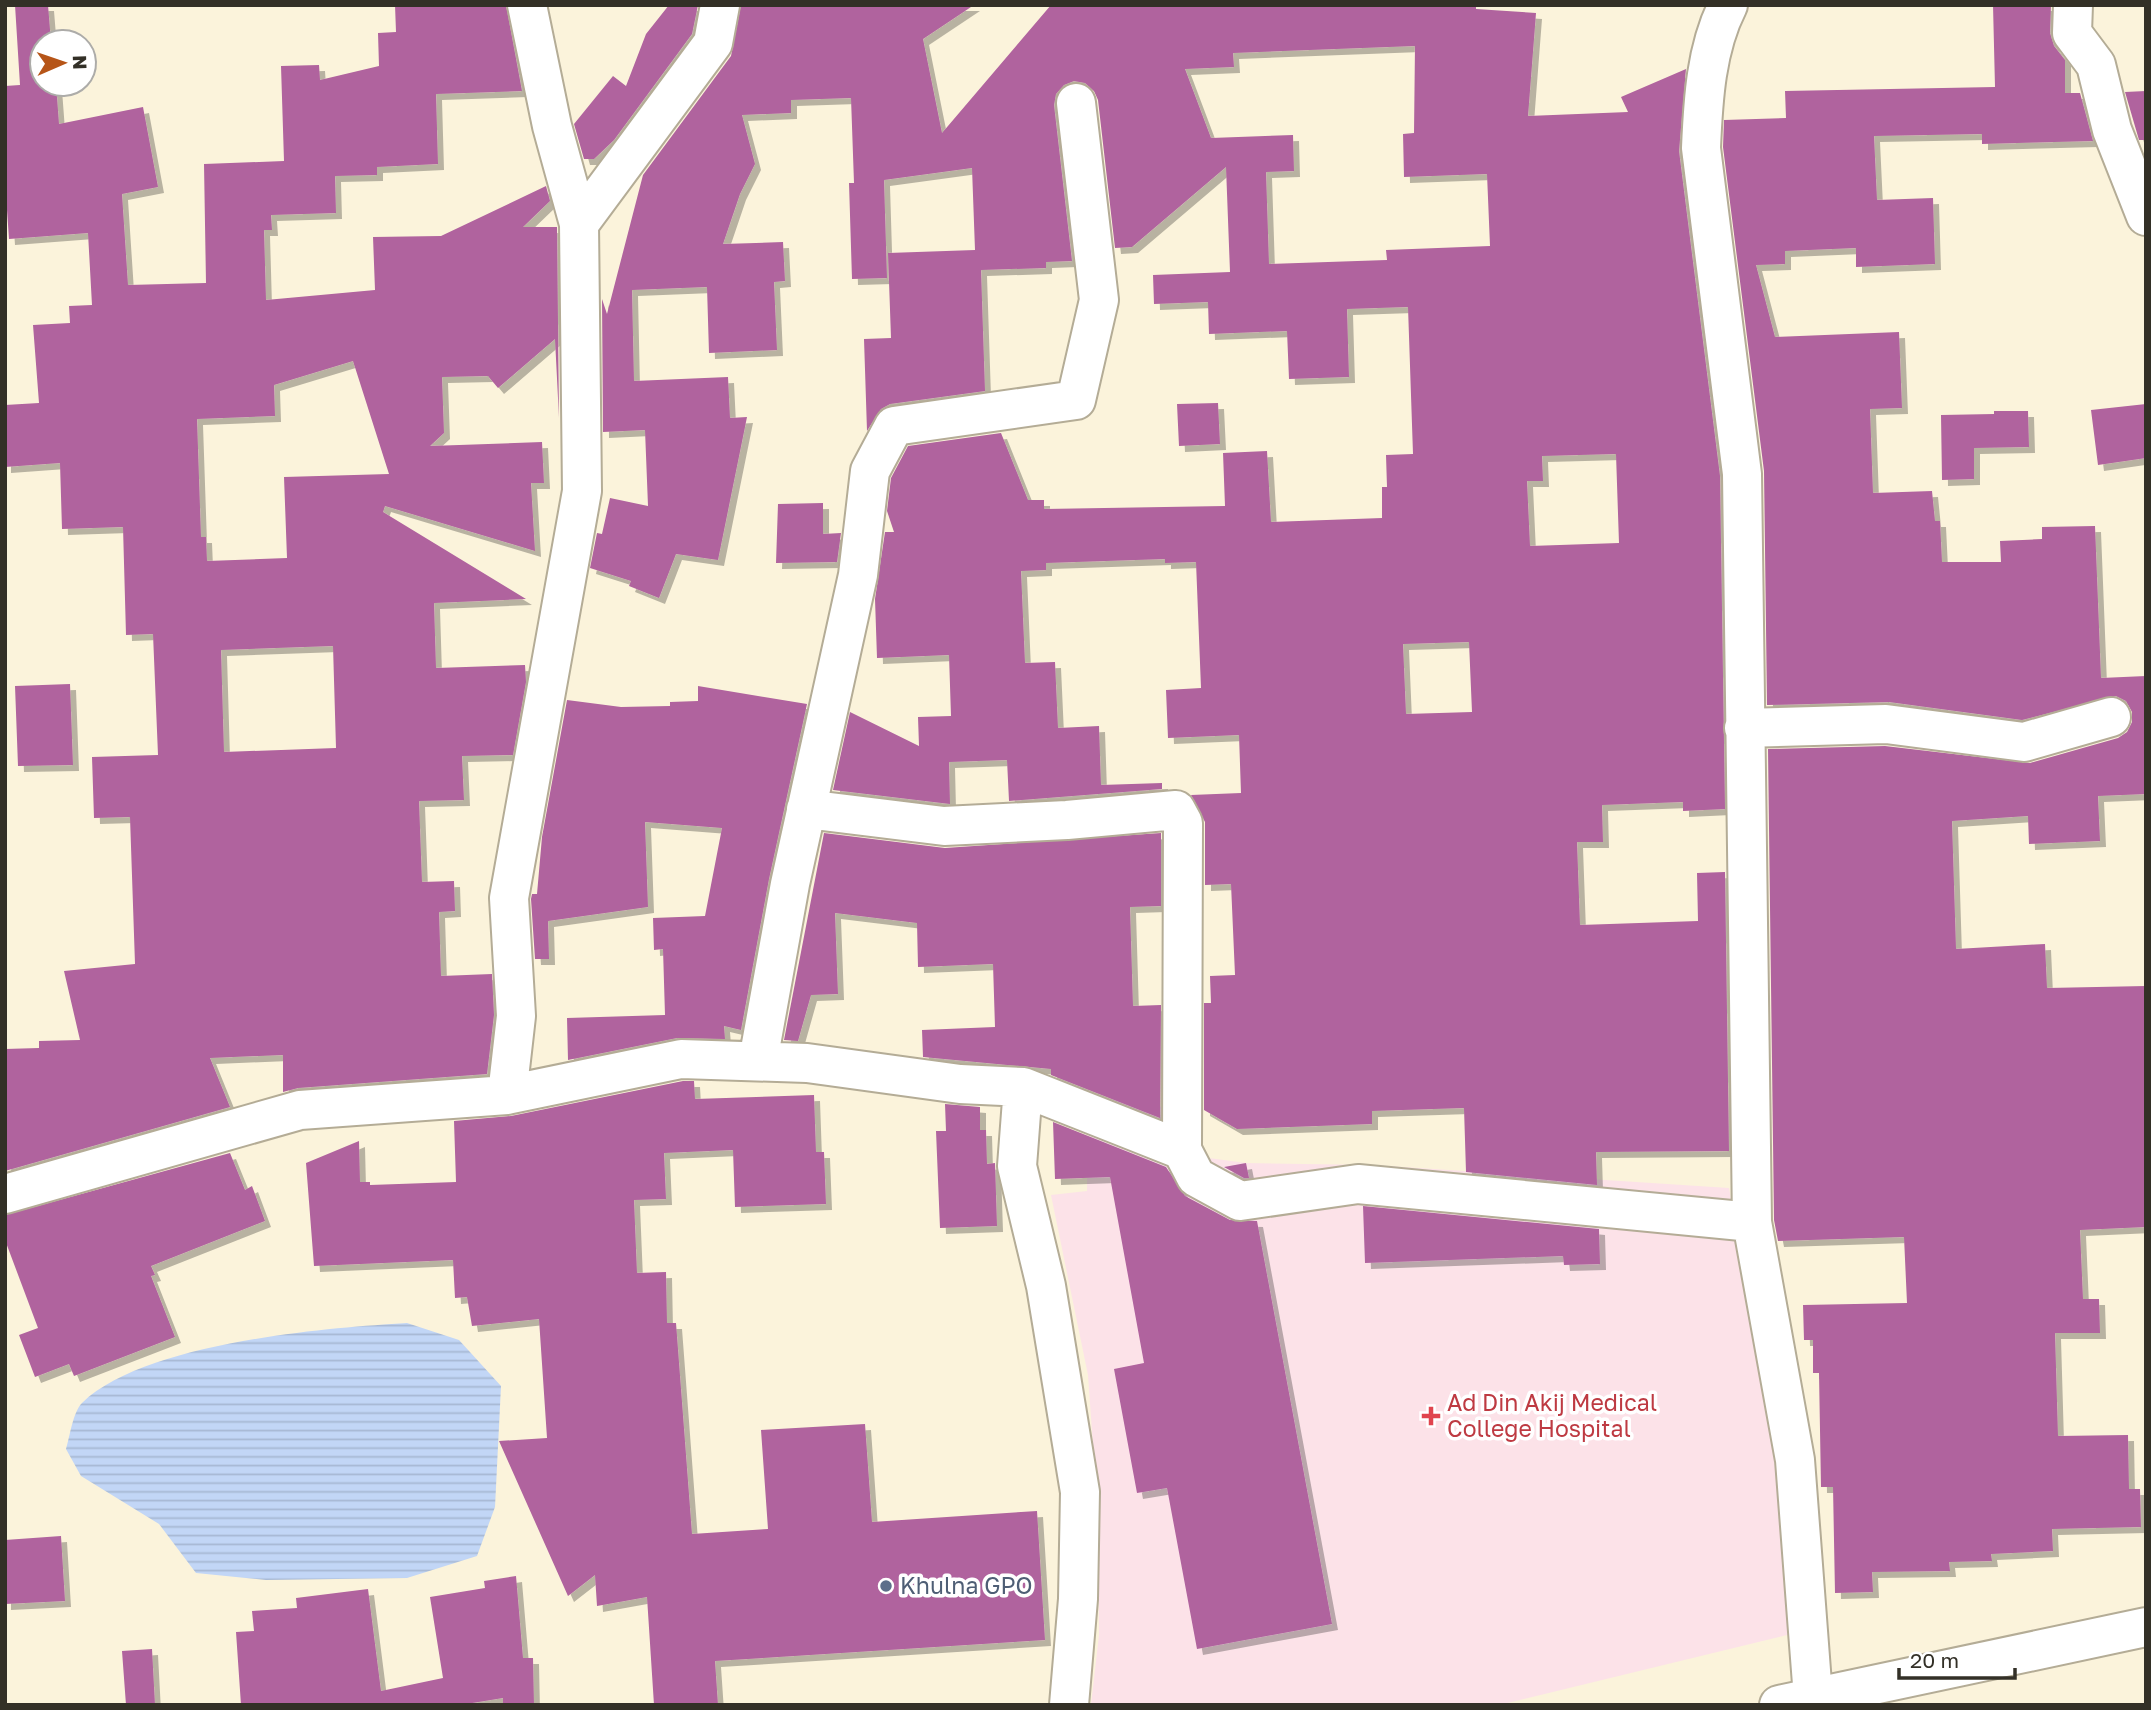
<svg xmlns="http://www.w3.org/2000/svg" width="2151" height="1710" font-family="'Golos Text',sans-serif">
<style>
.medical{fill:#fce2e8}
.water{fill:url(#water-rules)}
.building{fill:#b0639e;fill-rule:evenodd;filter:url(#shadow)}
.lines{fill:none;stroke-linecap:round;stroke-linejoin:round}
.minor-casing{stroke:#b4ac96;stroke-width:42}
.highway-casing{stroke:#b4ac96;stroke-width:42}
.minor{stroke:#fff;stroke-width:38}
.highway{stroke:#fff;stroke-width:38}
.health-dot{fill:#e0444e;stroke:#fff;stroke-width:2.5}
.service-dot{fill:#5c6f8a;stroke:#fff;stroke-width:2.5}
.labels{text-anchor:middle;stroke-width:7;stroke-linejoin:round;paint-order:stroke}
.health-label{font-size:23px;fill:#be3a42;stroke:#fff;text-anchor:start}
.service-label{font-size:23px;fill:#4e5e75;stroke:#fff;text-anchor:start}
</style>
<defs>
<pattern id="water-rules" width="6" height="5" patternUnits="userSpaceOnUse" patternTransform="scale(1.75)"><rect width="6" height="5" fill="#c2d6f6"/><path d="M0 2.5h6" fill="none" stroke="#a7b8d3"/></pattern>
<filter id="shadow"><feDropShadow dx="6" dy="6" stdDeviation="0" flood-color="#0004"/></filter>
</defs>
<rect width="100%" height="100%" fill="#fbf3db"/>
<!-- medical -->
<path class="medical" d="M1088,1096L1170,1108L1201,1157L1246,1163L1372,1165L1729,1188L1778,1457L1791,1634L1499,1705H1091L1099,1635L1098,1517L1088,1375L1051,1195L1087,1191Z"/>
<!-- water -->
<path class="water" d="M407,1323L459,1340L501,1386L495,1507L477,1556L407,1578L266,1580L196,1573L159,1524L81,1476L66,1449C70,1436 73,1412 82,1403C144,1343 322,1328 407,1323Z"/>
<!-- building -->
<path class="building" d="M15,5H48L51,42H42V84H56L59,124L143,107L158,187L122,194L128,285L206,283L204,164L284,161L281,66L319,65L320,80L379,66L378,33L396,32L395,5H506L522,91L436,94L438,164L377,167V175L335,176L336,213L271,215L272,230H264L266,300L375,290L373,237L441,236L546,186L550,201L523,227H557L559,418L555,339L498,388L488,376L442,377L444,433L430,446L542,442L544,483H531L535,551L385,506L383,512L526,599L434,603L436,668L525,665L526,682L513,755L462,756L464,800L419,801L422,882L454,881L455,911L439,912L441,976L492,974L494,1015L487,1074L298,1088L283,1092V1055L210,1058L230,1107L5,1171V1049L39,1048V1041L80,1040L64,971L135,964L130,817L94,818L92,757L158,755L153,634L126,635L123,527L62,529L60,463L5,467V405L39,403L33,325L70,323L69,306L92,305L88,233L9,239L5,181V86L20,85ZM353,361L389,474L284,477L287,558L207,561L206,537H201L197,419L275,416L274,385ZM333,646L336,748L224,752L221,650Z
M669,5H698L692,34L614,140L594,159H584L574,124L613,76L626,86L646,34Z
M741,5H974L923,39L942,133L1051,5H1476V9L1536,13L1528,116L1628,112L1621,97L1686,69L1679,151L1720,476L1725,809L1683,811V802L1602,805L1603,842H1577L1580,925L1698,921L1697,873L1725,872L1729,1151L1596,1152L1597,1185L1466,1172L1464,1108L1372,1111V1124L1237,1129L1204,1110V1003H1211L1210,976L1235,975L1231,884L1205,885V822L1191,795L1241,793L1239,735L1168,738L1166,690L1201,688L1196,562L1165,563V559L1046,563V570L1021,571L1025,663L1055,662L1058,728L1099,726L1101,785L1162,783V789L1009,801L1007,760L949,762L950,804L833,790L850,712L919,746L918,717L951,716L949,655L877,658L875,599L885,532H894L887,511L891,478L908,446L1001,433L1028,500H1044V509L1225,506L1223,453L1267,451L1271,522L1382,518V487H1387L1386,455L1413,454L1408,307L1347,309L1349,377L1289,379L1287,331L1209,334L1208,302L1154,304L1153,275L1230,272L1226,167L1132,247L1115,248L1098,100L1094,91L1085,83L1074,81L1064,85L1056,94L1054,105L1072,261L1046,262V268L981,270L985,391L890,404L881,409L867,431L864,339L891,338L888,253L975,250L972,168L884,180L887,278L852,279L849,183H854L851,98L791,100V113L742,115L755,164L740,194L723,244L783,242L785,281L774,282L777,350L709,353L707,287L632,290L634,381L728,377L730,418L747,417L718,560L676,554L659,598L629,586L631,581L590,568L597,533L602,534L610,498L648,506L645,430L603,432L602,299L607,314L643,175L731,56ZM1415,46L1414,133L1403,134L1404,177L1487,174L1490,246L1386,250L1387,260L1269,264L1266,172L1294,171L1293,135L1211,138L1185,69L1234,67L1233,53ZM1616,454L1619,543L1530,546L1527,481H1543L1542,456ZM1469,642L1472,712L1406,714L1403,644Z
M1993,5H2051L2050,33L2054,46L2065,60V93H2080L2093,141L1982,144V134L1874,136L1877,200L1933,198L1935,264L1856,267V248L1785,251V264L1756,265L1775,337L1899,332L1902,408L1870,409L1873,493L1932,491L1935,521H1940L1942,562H2001L2000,541L2042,539V527L2095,526L2101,678L2146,676V794L2098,796L2100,841L2029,844L2028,816L1952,821L1956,949L2045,944L2047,988L2146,986V1227L2080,1230L2083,1299H2099L2100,1333H2055L2058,1436L2128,1435L2129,1489H2140L2141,1527L2052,1529L2053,1551L1991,1554L1992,1561L1949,1562L1950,1571L1872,1572L1873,1592L1835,1593L1833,1487H1821L1819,1373H1813V1340H1804L1803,1305L1907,1303L1904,1237L1778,1241L1774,1220L1768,749L1885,746L2030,763L2118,738L2127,732L2132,722V712L2126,701L2116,696L2022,720L1889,702L1767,705L1764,471L1723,147L1724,120L1786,118L1785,91L1995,87Z
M2146,91V140H2139L2125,92Z
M1218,403L1220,444L1179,446L1177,404Z
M2146,404V458L2098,465L2091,410Z
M1994,411H2028L2029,447L1974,448V479L1942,480L1941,415L1994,414Z
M823,503V534L841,533L837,562L776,563L778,504Z
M70,684L73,765L18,766L15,686Z
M698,686L807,704L769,879L741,1030L724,1026L725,1039L677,1038L568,1060L567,1018L665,1015L663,949L654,950L653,918L705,916L722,828L645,822L648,907L548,921L549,959H535L531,899L532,894H537L542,837L567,700L621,707L670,706V702L698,701Z
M824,833L945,848L1161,833V906L1130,907L1133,1006L1161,1005L1160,1118L1051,1075V1069L923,1057L922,1030L995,1027L993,964L918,967L917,923L835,913L838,994L811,995L798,1041L784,1040Z
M683,1081H694L695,1099L814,1095L816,1152H824L826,1204L735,1207L733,1150L664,1153L666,1199L634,1200L637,1273L666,1272L667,1323H676L692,1534L768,1529L761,1430L865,1424L872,1522L1037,1511L1045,1640L715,1661L718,1705H654L647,1597L597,1606L595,1575L568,1596L499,1441L547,1438L539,1319L472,1326L467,1297L455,1298L453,1260L314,1266L306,1163L359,1141L360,1182H370V1185L456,1182L454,1121L511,1116Z
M945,1104L980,1107V1130H986L987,1164L995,1163L997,1226L940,1228L936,1131H946Z
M1053,1122L1166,1167L1185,1196L1230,1220L1257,1221L1332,1624L1197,1649L1167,1488L1137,1493L1114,1369L1144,1363L1110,1177L1055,1179Z
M230,1153L245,1190L252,1186L265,1221L151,1266L155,1275L151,1276L175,1337L74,1376L69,1364L35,1377L19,1335L38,1328L5,1240V1215Z
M1246,1163L1249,1178H1244L1224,1167Z
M1363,1206L1599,1229L1600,1264L1564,1265L1563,1256L1365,1263Z
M61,1536L65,1601L5,1604V1540Z
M516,1576L523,1658H533L534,1705H503V1698L460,1705H241L236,1632L254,1631L252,1611L297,1608L296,1598L368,1589L381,1691L443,1678L430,1597L485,1588L484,1581Z
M152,1649L155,1705H126L122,1651Z"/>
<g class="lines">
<defs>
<path id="minor" d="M527,5L552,126L579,224
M1728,5C1706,48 1703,100 1701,148L1742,474L1752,1222L1795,1460L1813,1697
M2073,5L2072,33L2096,65L2112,130L2146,216
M1744,728L1886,724L2024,742L2111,717
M806,809L944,826L1067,820L1176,810L1183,823L1182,1150
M758,1061L790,884L858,575L870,471L894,426L1076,400L1099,300L1076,103
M1023,1087L1017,1166L1046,1286L1080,1492L1078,1599L1069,1705
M507,1095L516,1016L509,898L582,491L579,224L713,43L720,5
M5,1194L300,1110L507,1095L681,1059L807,1063L960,1084L1023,1087L1182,1150L1196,1177L1240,1201L1358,1184L1752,1222"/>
<path id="highway" d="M1779,1705L2146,1627"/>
</defs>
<!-- minor casing -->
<use href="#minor" class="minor-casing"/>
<!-- highway casing -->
<use href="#highway" class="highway-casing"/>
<!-- minor -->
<use href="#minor" class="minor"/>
<!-- highway -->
<use href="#highway" class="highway"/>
</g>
<!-- markers -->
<path class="health-dot" d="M1427.5 1405.5h7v7h7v7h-7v7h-7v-7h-7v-7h7z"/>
<circle class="service-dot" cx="886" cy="1586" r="7"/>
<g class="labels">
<!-- health labels -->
<g class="health-label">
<text x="1447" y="1411">Ad Din Akij Medical<tspan x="1447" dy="26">College Hospital</tspan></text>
</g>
<!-- service labels -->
<g class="service-label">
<text x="900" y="1594">Khulna GPO</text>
</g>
</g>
<!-- border -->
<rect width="2151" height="1710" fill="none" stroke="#333027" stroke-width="14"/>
<!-- north arrow -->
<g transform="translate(63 63) rotate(88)"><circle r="33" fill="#ffffff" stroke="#adaca9" stroke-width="2"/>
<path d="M0-5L12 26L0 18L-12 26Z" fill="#b65518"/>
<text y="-10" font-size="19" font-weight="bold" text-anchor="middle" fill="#333027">N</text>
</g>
<!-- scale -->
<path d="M1899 1668v10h116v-10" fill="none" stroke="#333027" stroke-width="3.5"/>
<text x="1910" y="1668" font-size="21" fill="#333027" stroke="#ffffff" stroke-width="5" paint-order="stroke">20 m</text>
</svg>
